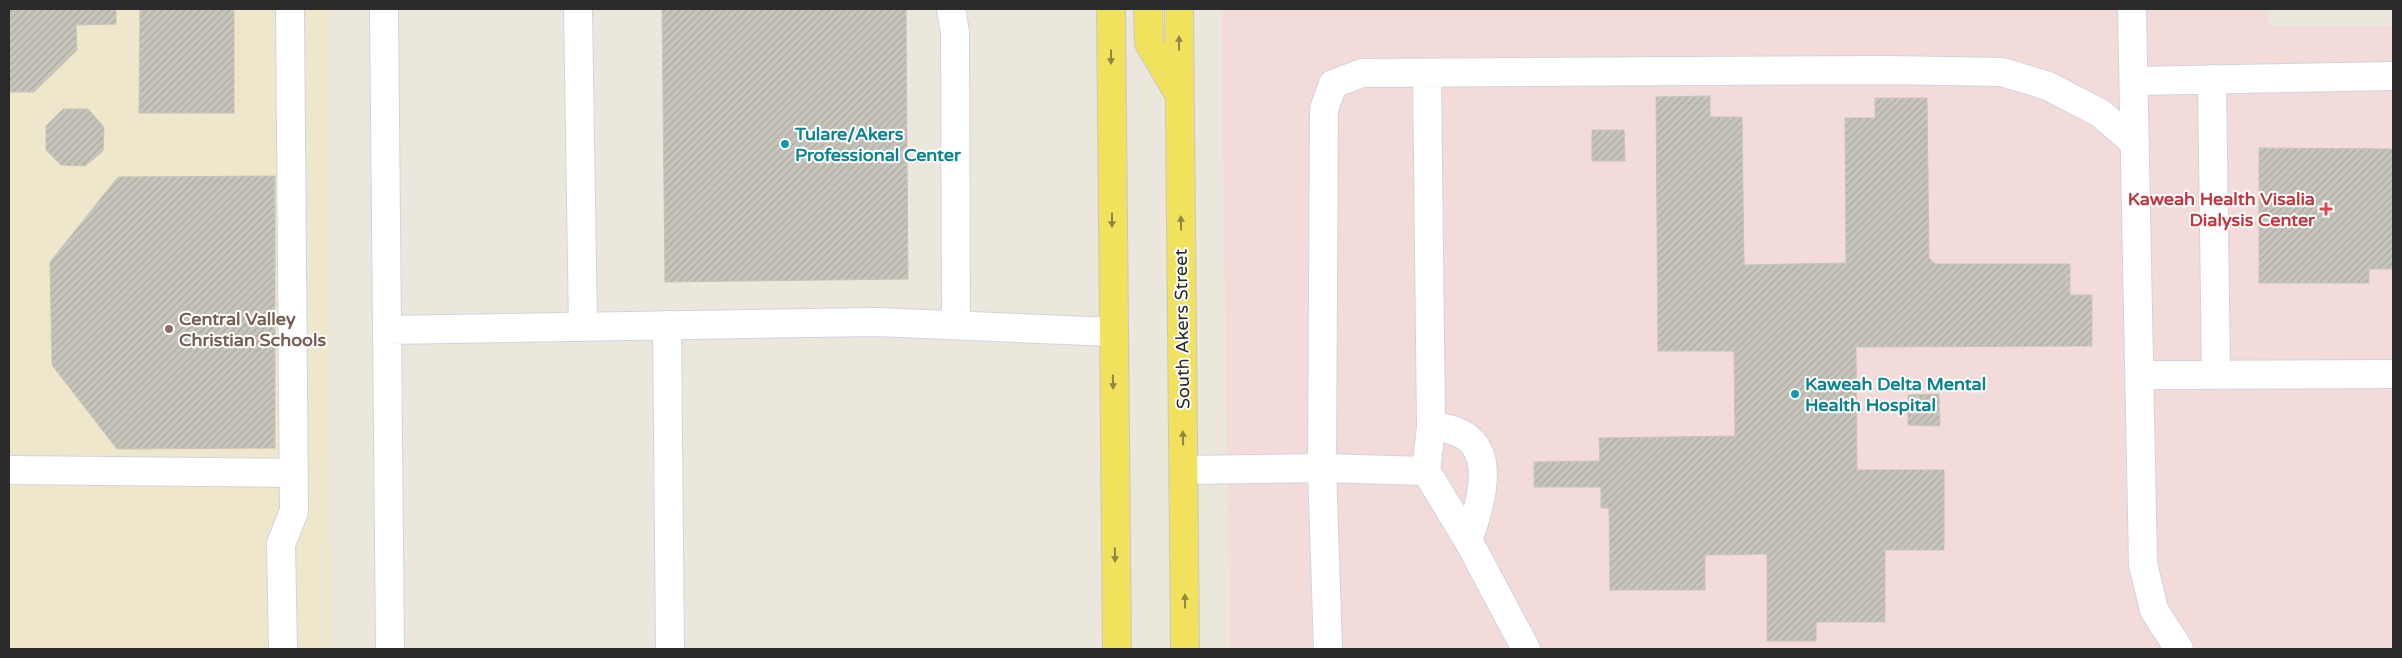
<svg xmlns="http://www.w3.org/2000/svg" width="2402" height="658" font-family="'Varela Round',sans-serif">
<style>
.education{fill:#eee7cb}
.medical{fill:#f3dbd9}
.building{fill:url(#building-hatch);stroke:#c8c4b6}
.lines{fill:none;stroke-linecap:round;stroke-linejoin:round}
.minor-casing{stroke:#d1d3e3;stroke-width:30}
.major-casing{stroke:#c8c8c8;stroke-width:30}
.minor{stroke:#fff;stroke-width:28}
.major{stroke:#f2e15c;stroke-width:28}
.oneway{fill:#8e8643}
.culture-dot{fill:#0f9aa8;stroke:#fff;stroke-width:2}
.health-dot{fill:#e0444e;stroke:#fff;stroke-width:2}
.education-dot{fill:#8d6e63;stroke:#fff;stroke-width:2}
.labels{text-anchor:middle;stroke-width:4;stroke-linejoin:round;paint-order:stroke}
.culture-label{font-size:18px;font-weight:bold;fill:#0d838f;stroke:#fff;text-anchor:start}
.health-label{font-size:18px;font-weight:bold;fill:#be3a42;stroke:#fff;text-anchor:end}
.education-label{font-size:18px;font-weight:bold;fill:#785e54;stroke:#fff;text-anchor:start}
.street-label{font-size:18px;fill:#2a2a2a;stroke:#fff}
</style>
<defs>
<pattern id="building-hatch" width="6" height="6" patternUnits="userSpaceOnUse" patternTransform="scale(1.25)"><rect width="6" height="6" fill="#c7c5bb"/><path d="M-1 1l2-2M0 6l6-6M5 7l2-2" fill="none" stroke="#aba9a1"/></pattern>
</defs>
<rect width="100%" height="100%" fill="#ece7dc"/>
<!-- education -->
<path class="education" d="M9,9H328L331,649H9Z"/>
<!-- medical -->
<path class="medical" d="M1221,9H2268V26H2393V649H1230Z"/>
<!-- building -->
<path class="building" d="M9,9H116V24L76,25L77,50L34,92H9Z
M140,9H234V113H139Z
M662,9H906L908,279L665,282Z
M1710,96V117H1742L1744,265L1846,263L1845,118H1875V98H1927L1929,258L1935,264H2070V295H2092V346L1856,347L1857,470H1944V550H1885V622H1816V641H1767V554L1705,555V590H1610L1609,508H1601V487H1534V462L1600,461L1599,438L1735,436L1734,351H1658L1656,97Z
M63,109H88L104,127L103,151L85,166L61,165L46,150V126Z
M1592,130H1624L1625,161H1592Z
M2259,148L2393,149V269H2369V283H2259Z
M275,176V448L117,449L52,365L50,262L118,177Z
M1939,394L1940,426L1908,425V395Z"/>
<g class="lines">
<defs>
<path id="minor" d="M384,9L390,649
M578,9L583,327
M951,9L955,32L956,325
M2132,9L2143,564L2154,610L2179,649
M2212,79L2216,374
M2134,81L2393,76
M667,325L670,649
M387,330L875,322L1113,332
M2139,375L2393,374
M1431,427C1502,429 1485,494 1468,540
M9,470L294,473
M1184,470L1322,468L1426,471L1468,540L1526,649
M1426,471L1431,427L1427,73
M283,649L281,544L294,511L290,9
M1328,649L1322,468L1324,109L1333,84L1362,73L1886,70L2002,72L2048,86L2100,113L2135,143"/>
<path id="major" d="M1111,9L1117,649
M1148,9L1149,43L1179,94
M1179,9L1185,649"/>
</defs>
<!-- minor casing -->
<use href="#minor" class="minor-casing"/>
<!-- major casing -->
<use href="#major" class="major-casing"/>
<!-- minor -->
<use href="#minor" class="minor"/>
<!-- major -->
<use href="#major" class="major"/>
</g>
<!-- one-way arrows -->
<defs><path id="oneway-solid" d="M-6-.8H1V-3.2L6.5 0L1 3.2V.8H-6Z" transform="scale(1.25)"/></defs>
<g class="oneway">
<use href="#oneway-solid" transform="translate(1179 43) rotate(-90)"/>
<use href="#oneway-solid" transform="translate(1111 57) rotate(90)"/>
<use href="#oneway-solid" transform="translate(1112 220) rotate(90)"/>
<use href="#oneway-solid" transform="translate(1181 223) rotate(-91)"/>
<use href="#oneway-solid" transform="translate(1113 382) rotate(89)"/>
<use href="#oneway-solid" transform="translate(1183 438) rotate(-91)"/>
<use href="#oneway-solid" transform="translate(1115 555) rotate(89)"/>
<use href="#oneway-solid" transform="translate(1185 601) rotate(-91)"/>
</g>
<!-- markers -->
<g class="culture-dot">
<circle cx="785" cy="144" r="5"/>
<circle cx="1795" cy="394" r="5"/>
</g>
<path class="health-dot" d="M2323.5 201.5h5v5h5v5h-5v5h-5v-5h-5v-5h5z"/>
<circle class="education-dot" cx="169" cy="329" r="5"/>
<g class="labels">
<!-- culture labels -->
<g class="culture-label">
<text x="795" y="140">Tulare/Akers<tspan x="795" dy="21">Professional Center</tspan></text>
<text x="1805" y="390">Kaweah Delta Mental<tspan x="1805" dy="21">Health Hospital</tspan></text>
</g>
<!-- health labels -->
<g class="health-label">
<text x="2315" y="205">Kaweah Health Visalia<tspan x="2315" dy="21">Dialysis Center</tspan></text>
</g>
<!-- education labels -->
<g class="education-label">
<text x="179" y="325">Central Valley<tspan x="179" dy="21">Christian Schools</tspan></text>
</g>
<!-- street labels -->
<g class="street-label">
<text transform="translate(1182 329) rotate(-91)" y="6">South Akers Street</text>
</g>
</g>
<!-- border -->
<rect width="2402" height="658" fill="none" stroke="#2a2a2a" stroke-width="20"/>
</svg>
